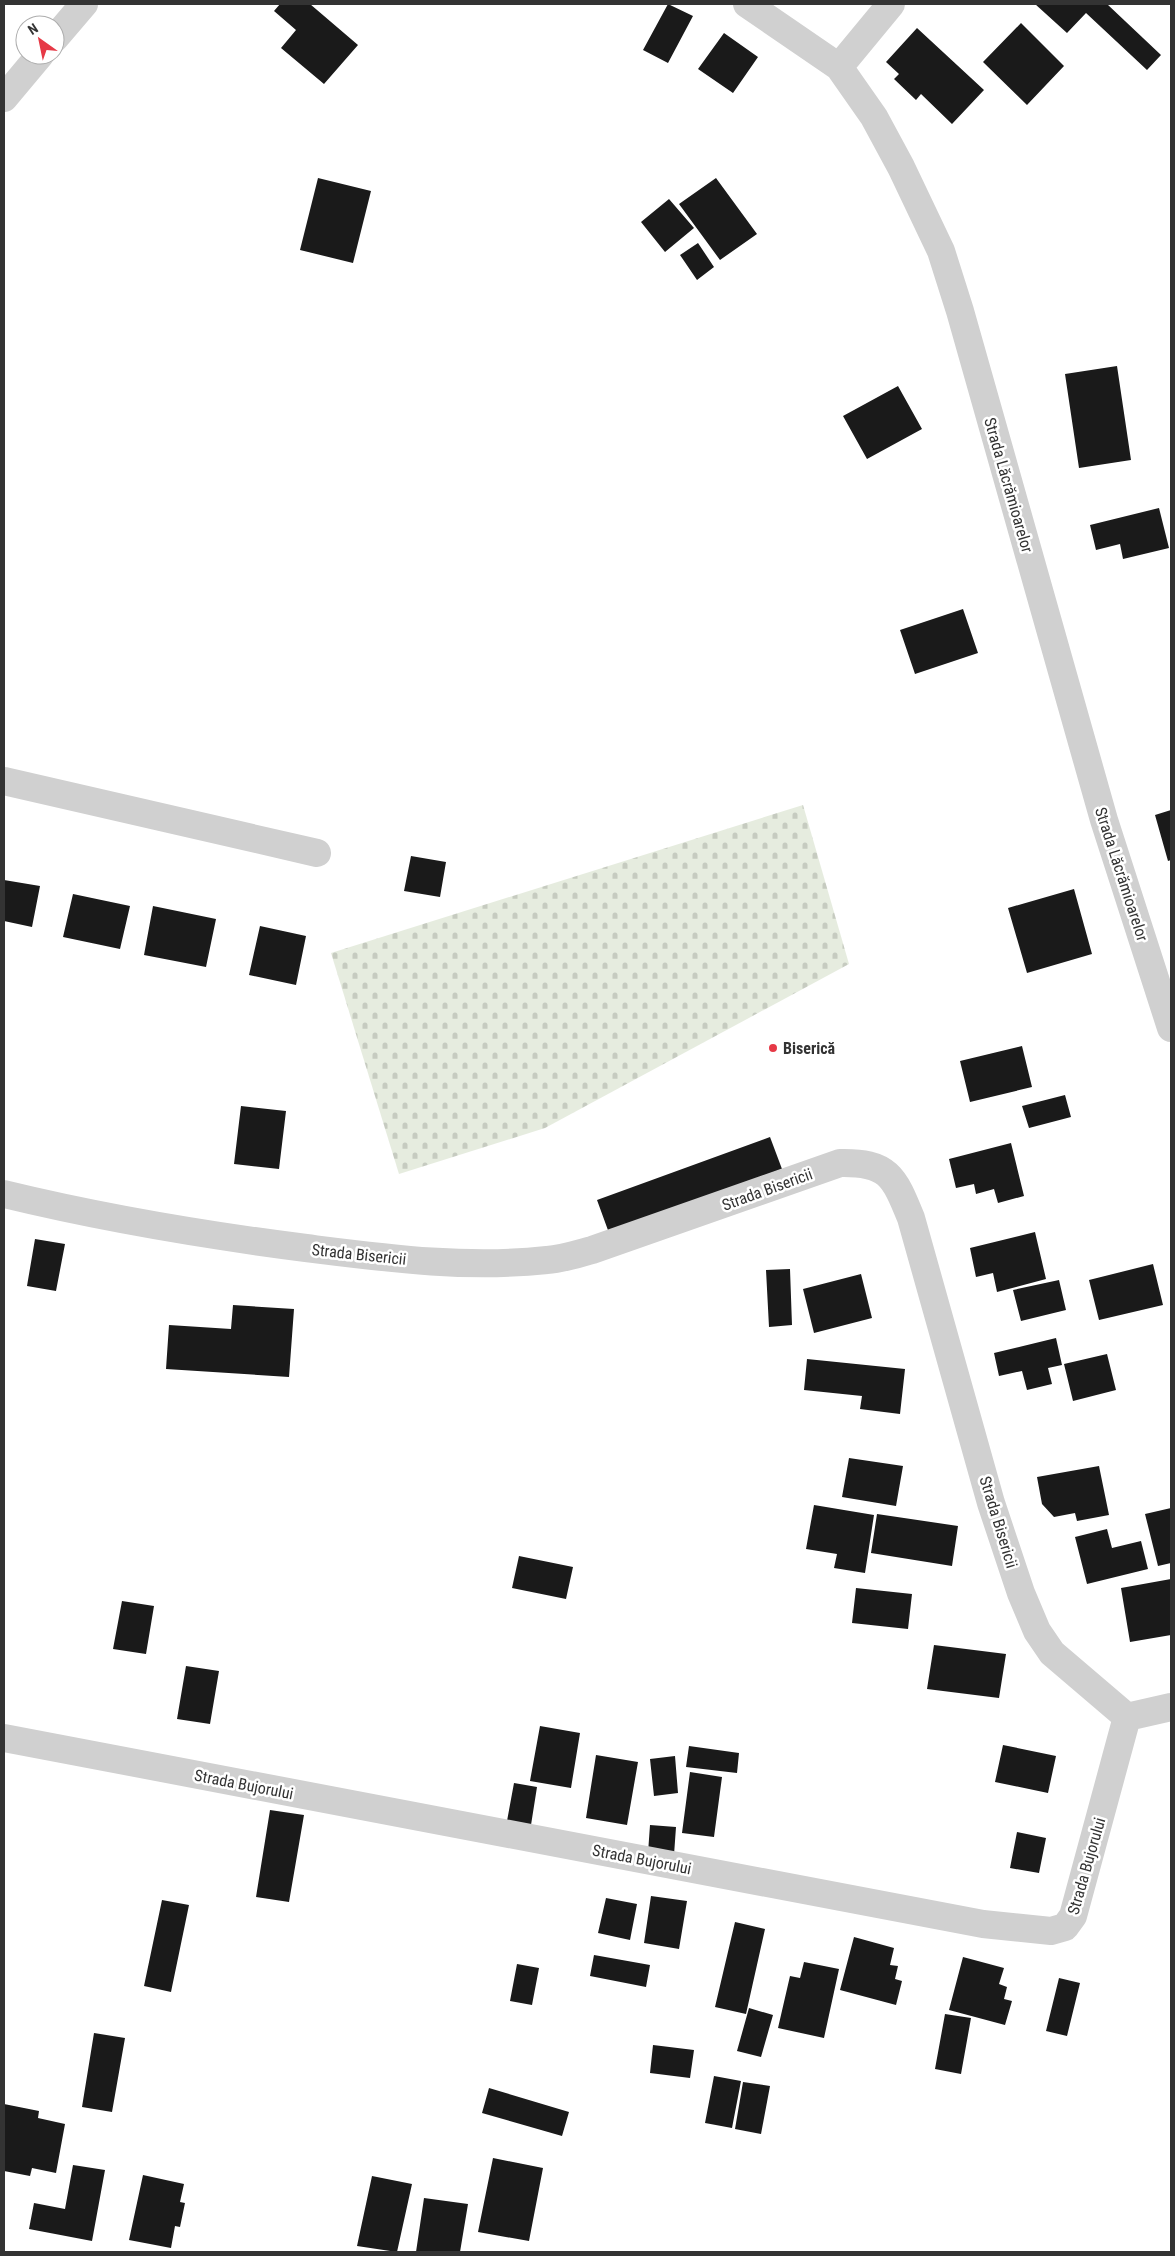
<svg xmlns="http://www.w3.org/2000/svg" width="1175" height="2256" font-family="'Roboto Condensed',sans-serif">
<style>
.cemetery{fill:url(#cemetery-stones)}
.building{fill:#1a1a1a}
.lines{fill:none;stroke-linecap:round;stroke-linejoin:round}
.minor{stroke:#d0d0d0;stroke-width:28}
.poi-dot{fill:#e63946;stroke:#fff;stroke-width:2}
.labels{text-anchor:middle;stroke-width:5;stroke-linejoin:round;paint-order:stroke}
.street-label{font-size:16px;fill:#333;stroke:#fff}
.poi-label{font-size:16px;font-weight:bold;fill:#333;stroke:#fff;text-anchor:start}
</style>
<defs>
<pattern id="cemetery-stones" width="16" height="16" patternUnits="userSpaceOnUse" patternTransform="scale(1.25)"><rect width="16" height="16" fill="#e6ecdf"/><path d="M2 7V4a2 2 0 0 1 4 0v3zM10 15v-3a2 2 0 0 1 4 0v3z" fill="#c6cbc0"/></pattern>
</defs>
<rect width="100%" height="100%" fill="#fff"/>
<!-- cemetery -->
<path class="cemetery" d="M803,805L849,964L545,1128L399,1174L331,953Z"/>
<!-- building -->
<path class="building" d="M280,4H310L358,45L324,84L281,48L296,30L274,11Z
M668,4L693,16L668,63L643,50Z
M1035,4H1107L1161,55L1147,70L1086,13L1067,33Z
M1021,23L1064,66L1027,105L983,62Z
M917,28L984,90L952,124L921,94L916,100L894,79L899,74L886,62Z
M724,33L758,57L733,93L698,69Z
M318,178L371,191L353,263L300,250Z
M716,178L757,234L720,260L679,204Z
M669,199L694,228L665,252L641,222Z
M698,243L714,267L697,280L680,255Z
M1117,366L1131,460L1079,468L1065,374Z
M898,386L922,429L867,459L843,416Z
M1159,508L1169,548L1123,559L1120,544L1096,550L1090,525Z
M963,609L978,653L915,674L900,630Z
M1171,810V860L1168,861L1155,815Z
M411,856L446,862L440,897L404,891Z
M4,880L40,886L32,927L4,921Z
M1074,889L1092,954L1027,973L1008,908Z
M73,894L130,906L120,949L63,937Z
M153,906L216,919L206,967L144,955Z
M260,926L306,936L296,985L249,975Z
M1022,1046L1032,1087L970,1102L960,1061Z
M1065,1095L1071,1117L1029,1128L1022,1106Z
M241,1106L286,1111L279,1169L234,1164Z
M770,1137L782,1169L609,1233L597,1200Z
M1011,1143L1024,1196L998,1203L994,1189L976,1194L974,1184L956,1188L949,1159Z
M1035,1232L1046,1279L997,1292L993,1273L976,1277L970,1248Z
M35,1239L65,1244L56,1291L27,1286Z
M1153,1264L1163,1305L1099,1320L1089,1280Z
M790,1269L792,1325L769,1327L766,1270Z
M861,1274L872,1318L814,1333L803,1289Z
M1059,1280L1066,1310L1021,1321L1013,1290Z
M233,1305L294,1309L289,1377L166,1369L169,1325L231,1329Z
M1056,1338L1062,1365L1048,1368L1052,1384L1027,1390L1022,1371L999,1376L994,1353Z
M1107,1354L1116,1390L1073,1401L1064,1364Z
M807,1359L905,1369L900,1414L860,1409L862,1396L804,1390Z
M849,1458L903,1466L896,1506L842,1497Z
M1099,1466L1109,1515L1077,1521L1075,1513L1054,1517L1042,1504L1037,1477Z
M814,1505L874,1515L865,1573L834,1568L837,1554L806,1549Z
M1171,1508V1563L1158,1566L1145,1514Z
M877,1514L958,1526L952,1566L871,1553Z
M1107,1529L1112,1548L1141,1541L1148,1569L1087,1584L1075,1537Z
M519,1556L573,1567L566,1599L512,1588Z
M1171,1579V1635L1130,1642L1121,1588Z
M856,1588L912,1594L908,1629L852,1623Z
M122,1601L154,1606L146,1654L113,1649Z
M934,1645L1006,1654L999,1698L927,1689Z
M186,1666L219,1671L210,1724L177,1719Z
M540,1726L580,1733L571,1788L530,1781Z
M1003,1745L1056,1756L1048,1793L995,1782Z
M689,1746L739,1753L737,1773L686,1767Z
M596,1755L638,1762L627,1825L586,1818Z
M675,1756L678,1793L654,1796L650,1759Z
M690,1772L722,1777L714,1837L682,1833Z
M514,1783L537,1787L531,1825L507,1821Z
M270,1810L304,1815L289,1902L256,1897Z
M650,1825L676,1827L674,1855L648,1853Z
M1017,1832L1046,1838L1039,1873L1010,1868Z
M651,1896L687,1901L679,1949L644,1943Z
M606,1898L637,1904L630,1940L598,1933Z
M162,1900L189,1905L171,1992L144,1986Z
M735,1922L765,1929L746,2014L715,2007Z
M854,1937L894,1948L890,1965L898,1966L895,1979L902,1981L896,2005L840,1990Z
M594,1955L650,1965L646,1987L590,1976Z
M963,1957L1004,1968L999,1984L1007,1987L1004,1999L1012,2001L1005,2025L949,2010Z
M804,1962L839,1969L824,2038L778,2028L790,1976L800,1978Z
M517,1964L539,1968L532,2005L510,2001Z
M1059,1978L1080,1983L1067,2036L1046,2031Z
M749,2008L773,2015L761,2057L737,2051Z
M945,2014L971,2018L961,2074L935,2069Z
M94,2033L125,2038L112,2112L82,2107Z
M653,2045L694,2050L690,2078L650,2073Z
M714,2076L741,2081L732,2128L705,2123Z
M743,2082L770,2086L761,2134L735,2129Z
M489,2088L569,2112L562,2136L482,2113Z
M4,2104L39,2111L38,2118L65,2124L56,2173L32,2168L30,2176L4,2171Z
M493,2158L543,2168L529,2241L478,2232Z
M73,2165L105,2170L92,2241L29,2229L34,2203L65,2209Z
M143,2175L184,2184L180,2202L185,2203L180,2227L175,2226L171,2248L129,2240Z
M372,2176L412,2184L397,2252L357,2246Z
M424,2198L468,2204L460,2252H416Z"/>
<g class="lines">
<!-- minor -->
<path class="minor" d="M747,4L839,67L874,117L901,167L941,251L960,311L1104,820L1171,1028
M55,38L84,4
M839,67L891,4
M4,98L40,55
M4,781L317,853
M4,1194C103,1218 204,1235 306,1248C386,1258 467,1269 547,1260C562,1259 577,1254 592,1250L840,1163C888,1162 894,1176 911,1218L991,1503L1021,1593L1037,1631L1052,1653L1127,1717L1171,1707
M4,1738L983,1924L1051,1931L1065,1927L1073,1916L1127,1717"/>
</g>
<!-- markers -->
<circle class="poi-dot" cx="773" cy="1048" r="5"/>
<g class="labels">
<!-- street labels -->
<g class="street-label">
<text transform="translate(1009 485) rotate(74)" y="6">Strada Lăcrămioarelor</text>
<text transform="translate(1122 874) rotate(72)" y="6">Strada Lăcrămioarelor</text>
<text transform="translate(767 1189) rotate(-20)" y="6">Strada Bisericii</text>
<text transform="translate(359 1254) rotate(6)" y="6">Strada Bisericii</text>
<text transform="translate(999 1522) rotate(73)" y="6">Strada Bisericii</text>
<text transform="translate(244 1784) rotate(11)" y="6">Strada Bujorului</text>
<text transform="translate(642 1859) rotate(11)" y="6">Strada Bujorului</text>
<text transform="translate(1086 1866) rotate(-74)" y="6">Strada Bujorului</text>
</g>
<!-- poi labels -->
<g class="poi-label">
<text x="783" y="1054">Biserică</text>
</g>
</g>
<!-- border -->
<rect width="1175" height="2256" fill="none" stroke="#333333" stroke-width="10"/>
<!-- north arrow -->
<g transform="translate(40 40) rotate(327)"><circle r="24" fill="#ffffff" stroke="#adadad"/>
<path d="M0-4L9 19L0 12L-9 19Z" fill="#e63946"/>
<text y="-8" font-size="14" font-weight="bold" text-anchor="middle" fill="#333333">N</text>
</g>
</svg>
